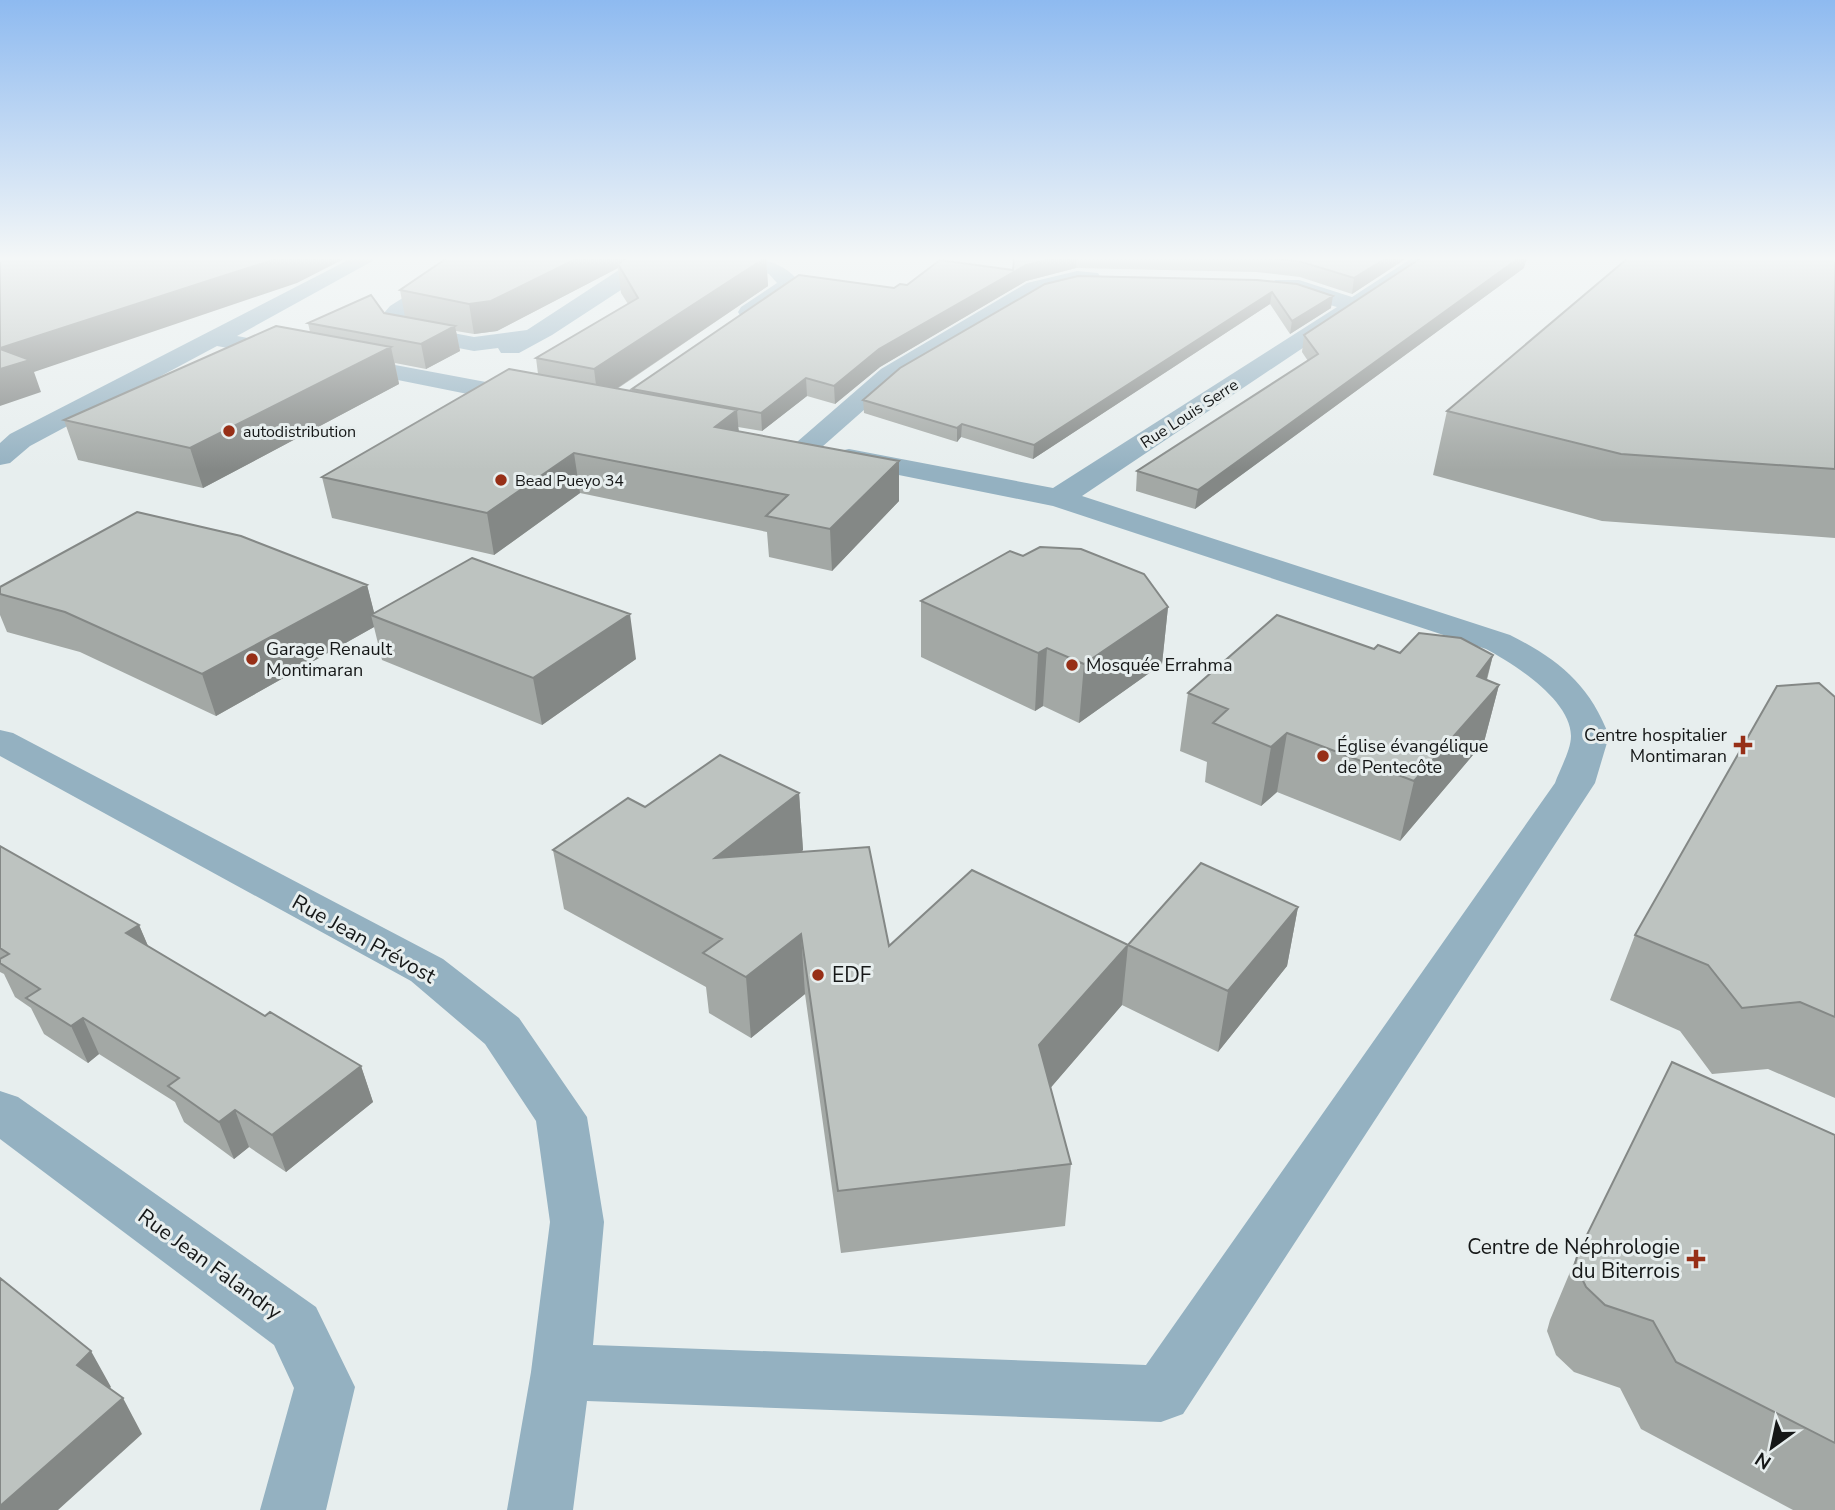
<svg xmlns="http://www.w3.org/2000/svg" width="1835" height="1510" font-family="'Nunito Sans',sans-serif">
<style>
.lines{fill:none;stroke-linecap:round;stroke-linejoin:round}
.street{fill:#94b1c1;fill-rule:evenodd}
.wall{fill:#a3a8a5}
.shaded-wall{fill:#848886}
.building{fill:#bdc3c0;stroke:#848886;stroke-width:2}
.poi-dot{fill:#972f17;stroke:#e7eeee;stroke-width:2.5}
.labels{text-anchor:middle;stroke-width:6;stroke-linejoin:round;paint-order:stroke}
.far-street-label{font-size:16px;fill:#151717;stroke:#e7eeee}
.far-poi-label{font-size:16px;fill:#151717;stroke:#e7eeee;text-anchor:start}
.poi-label{font-size:18px;fill:#151717;stroke:#e7eeee;text-anchor:start}
.near-street-label{font-size:21px;fill:#151717;stroke:#e7eeee}
.near-poi-label{font-size:21px;fill:#151717;stroke:#e7eeee;text-anchor:start}
</style>
<rect width="100%" height="100%" fill="#e7eeee"/>
<g class="lines">
<!-- street -->
<path class="street" d="M352,258H378L237,336L296,347L299,352L296,357L287,359L217,346L30,446L10,463L0,465V443L10,434Z
M466,258H491L406,316L402,320L406,324L474,337L527,330L622,268L643,258H670L552,335L519,353H501L498,348L474,351L390,335L378,320L390,306Z
M717,258C749,258 780,255 801,284L757,317H741L738,312L741,307L777,283L769,274L720,262Z
M1412,258H1437L1082,496L1510,635C1558,659 1590,685 1609,736L1595,783L1183,1414L1161,1422L587,1401L573,1510H507L531,1372L550,1222L536,1121L485,1044L411,981L0,756V730L13,733L443,959L519,1018L587,1117L604,1222L593,1345L1146,1365L1555,783C1560,769 1571,750 1571,736C1571,700 1514,664 1486,649L1053,506L849,465L839,463L835,457L839,451L849,449L1053,488L1337,307L1275,290L1272,285L1275,280H1299L1352,297Z
M1077,271L1098,273L1101,278L1098,283L1043,293L899,379L814,454H794L790,448L881,369L1027,283Z
M347,356L528,390L537,392L541,398L537,404L528,406L338,368L335,363L338,358Z
M0,1091L18,1097L316,1307L355,1387L326,1510H260L294,1388L274,1345L0,1139Z"/>
</g>
<!-- wall -->
<path class="wall" d="M440,258H766L768,286L617,389L632,391V389L894,288L907,285L1013,270L1014,258H1407L1352,294L1300,277L1256,272L1076,268L1026,281L880,367L835,404L807,396L762,431L738,427L739,431L899,461V501L832,571L769,557L767,532L580,493L494,555L332,518L322,477L538,374L536,358L628,304L621,293L618,268L497,331L474,334L456,331L460,351L426,369L395,363L399,384L203,488L78,460L64,420L310,332L308,323L384,313L405,317L400,290L442,262Z
M1835,258V538L1602,521L1433,475L1447,411Z
M1524,268L1195,509L1136,491L1137,471L1308,361L1302,352L1304,335Z
M1257,280L1331,308L1290,334L1270,304L1033,459L961,437L957,442L864,413L863,400Z
M367,585L374,613L636,659L542,725L382,660L374,627L216,716L80,652L7,632L0,615V587Z
M921,601L1168,607L1162,664L1079,723L1043,706L1035,711L921,657Z
M1400,653L1493,655L1487,680L1499,685L1484,742L1400,841L1277,792L1261,806L1205,782L1207,762L1180,751L1188,693Z
M1835,697V1098L1768,1069L1712,1074L1680,1031L1610,1000L1635,935Z
M799,793L803,850L801,852L889,946L1128,945L1298,907L1287,966L1218,1052L1122,1005L1050,1088L1071,1164L1065,1226L841,1253L805,994L751,1038L709,1013L706,987L564,909L553,850L645,807Z
M0,846L139,925L148,946L265,1016L361,1066L373,1102L286,1172L249,1147L234,1159L184,1122L175,1102L99,1054L88,1063L44,1034L31,1008L15,997L4,974L0,972Z
M1835,1135V1510H1793L1641,1429L1620,1388L1574,1372L1556,1355L1547,1331L1550,1320L1578,1253Z"/>
<!-- shaded-wall -->
<path class="shaded-wall" d="M279,258H346L297,283L34,372L41,392L0,406V348Z
M578,258H637L618,264V268L497,331L474,334L469,304Z
M765,258H766L768,286L598,401L594,369Z
M1055,258H1077L1076,268L1026,281L880,367L835,404L834,386L879,349L1026,265Z
M1386,258H1407L1352,294L1354,278Z
M1519,258H1527L1524,268L1195,509L1198,490Z
M1272,292L1270,304L1033,459L1034,445Z
M1333,296L1331,308L1290,334L1292,321Z
M455,326L460,351L426,369L421,344Z
M391,347L399,384L203,488L190,448Z
M806,378L807,396L762,431L761,413Z
M737,410L740,449L715,427Z
M962,424L961,437L957,442V428Z
M574,453L580,493L494,555L487,513Z
M899,461V501L832,571L830,529Z
M367,585L375,616L371,615L374,627L216,716L202,674Z
M1168,607L1162,664L1079,723L1084,664Z
M630,614L636,659L542,725L533,678Z
M1047,648L1043,706L1035,711L1038,653Z
M1493,655L1479,707L1499,685L1484,742L1400,841L1414,781L1477,676Z
M1287,733L1277,792L1261,806L1271,747Z
M799,793L803,850L721,917L715,858Z
M1298,907L1287,966L1218,1052L1228,991Z
M139,925L154,960L126,933Z
M801,934L805,994L751,1038L746,977Z
M1128,945L1122,1005L1035,1106L1039,1045Z
M83,1018L99,1054L88,1063L71,1026Z
M361,1066L373,1102L286,1172L272,1135Z
M235,1110L249,1147L234,1159L219,1122Z
M91,1351L111,1387L98,1401L77,1365Z
M123,1398L142,1434L58,1510H0V1506Z"/>
<!-- building -->
<path class="building" d="M0,258H279L0,348Z
M447,258H578L491,301L469,304L400,290Z
M627,258H765L594,369L536,358L638,298L618,264Z
M1014,258H1055L1026,265L879,349L834,386L806,378L761,413L632,389L799,275L894,288L900,284L907,285L940,260L1013,270Z
M1271,258H1386L1354,278L1302,262Z
M1421,258H1519L1198,490L1137,471L1318,354L1304,335Z
M1628,258H1835V469L1621,454L1447,411Z
M1078,276L1257,280L1297,284L1333,296L1292,321L1272,292L1034,445L962,424L957,428L863,400L900,368L1045,284Z
M371,295L384,313L455,326L421,344L308,323Z
M276,326L391,347L190,448L64,420Z
M0,349L30,360L0,369Z
M509,369L737,410L715,427L899,461L830,529L766,516L788,495L574,453L487,513L322,477Z
M137,512L241,536L367,585L202,674L65,612L0,594V587Z
M1040,547L1081,549L1144,574L1168,607L1084,664L1047,648L1038,653L921,601L1010,551L1023,556Z
M472,558L630,614L533,678L371,615Z
M1277,615L1374,649L1378,645L1400,653L1419,633L1461,638L1493,655L1477,676L1499,685L1414,781L1287,733L1271,747L1213,723L1228,709L1188,693Z
M1819,683L1835,697V1017L1800,1002L1742,1008L1708,965L1635,935L1777,686Z
M720,755L799,793L715,858L869,847L889,946L972,870L1128,945L1201,863L1298,907L1228,991L1128,945L1039,1045L1071,1164L838,1191L801,934L746,977L703,953L722,939L553,850L628,798L645,807Z
M0,846L139,925L126,933L265,1016L270,1012L361,1066L272,1135L235,1110L219,1122L168,1086L179,1078L83,1018L71,1026L26,998L40,989L0,963V959L9,954L0,948Z
M1672,1062L1835,1135V1443L1676,1362L1653,1321L1605,1305L1586,1287L1575,1264L1578,1253Z
M0,1278L91,1351L77,1365L123,1398L0,1506Z"/>
<!-- sky -->
<linearGradient id="sky" x2="0" y2="1"><stop stop-color="#8ebaf0"/><stop offset="0.55" stop-color="#f4f7f7"/><stop offset="1" stop-color="#f4f7f7" stop-opacity="0"/></linearGradient>
<rect width="1835" height="470" fill="url(#sky)"/>
<!-- markers -->
<g class="poi-dot">
<circle cx="229" cy="431" r="7"/>
<circle cx="501" cy="480" r="7"/>
<circle cx="252" cy="659" r="7"/>
<circle cx="1072" cy="665" r="7"/>
<path d="M1739.5 734.5h7v7h7v7h-7v7h-7v-7h-7v-7h7z"/>
<circle cx="1323" cy="756" r="7"/>
<circle cx="818" cy="975" r="7"/>
<path d="M1692.5 1248.5h7v7h7v7h-7v7h-7v-7h-7v-7h7z"/>
</g>
<g class="labels">
<!-- far-street labels -->
<g class="far-street-label">
<text transform="translate(1189 413) rotate(-33)" y="6">Rue Louis Serre</text>
</g>
<!-- far-poi labels -->
<g class="far-poi-label">
<text x="243" y="437">autodistribution</text>
<text x="515" y="486">Bead Pueyo 34</text>
</g>
<!-- poi labels -->
<g class="poi-label">
<text x="266" y="655">Garage Renault<tspan x="266" dy="21">Montimaran</tspan></text>
<text x="1086" y="671">Mosquée Errahma</text>
<text x="1727" y="741" text-anchor="end">Centre hospitalier<tspan x="1727" dy="21">Montimaran</tspan></text>
<text x="1337" y="752">Église évangélique<tspan x="1337" dy="21">de Pentecôte</tspan></text>
</g>
<!-- near-street labels -->
<g class="near-street-label">
<text transform="translate(364 939) rotate(29)" y="7">Rue Jean Prévost</text>
<text transform="translate(210 1264) rotate(36)" y="7">Rue Jean Falandry</text>
</g>
<!-- near-poi labels -->
<g class="near-poi-label">
<text x="832" y="982">EDF</text>
<text x="1680" y="1254" text-anchor="end">Centre de Néphrologie<tspan x="1680" dy="24">du Biterrois</tspan></text>
</g>
</g>
<!-- north arrow -->
<g transform="translate(1772 1447) rotate(213)" stroke="#e7eeee" stroke-width="5" paint-order="stroke">
<path d="M0-5L12 26L0 18L-12 26Z" fill="#151717"/>
<text y="-10" font-size="19" font-weight="bold" text-anchor="middle" fill="#151717">N</text>
</g>
</svg>
